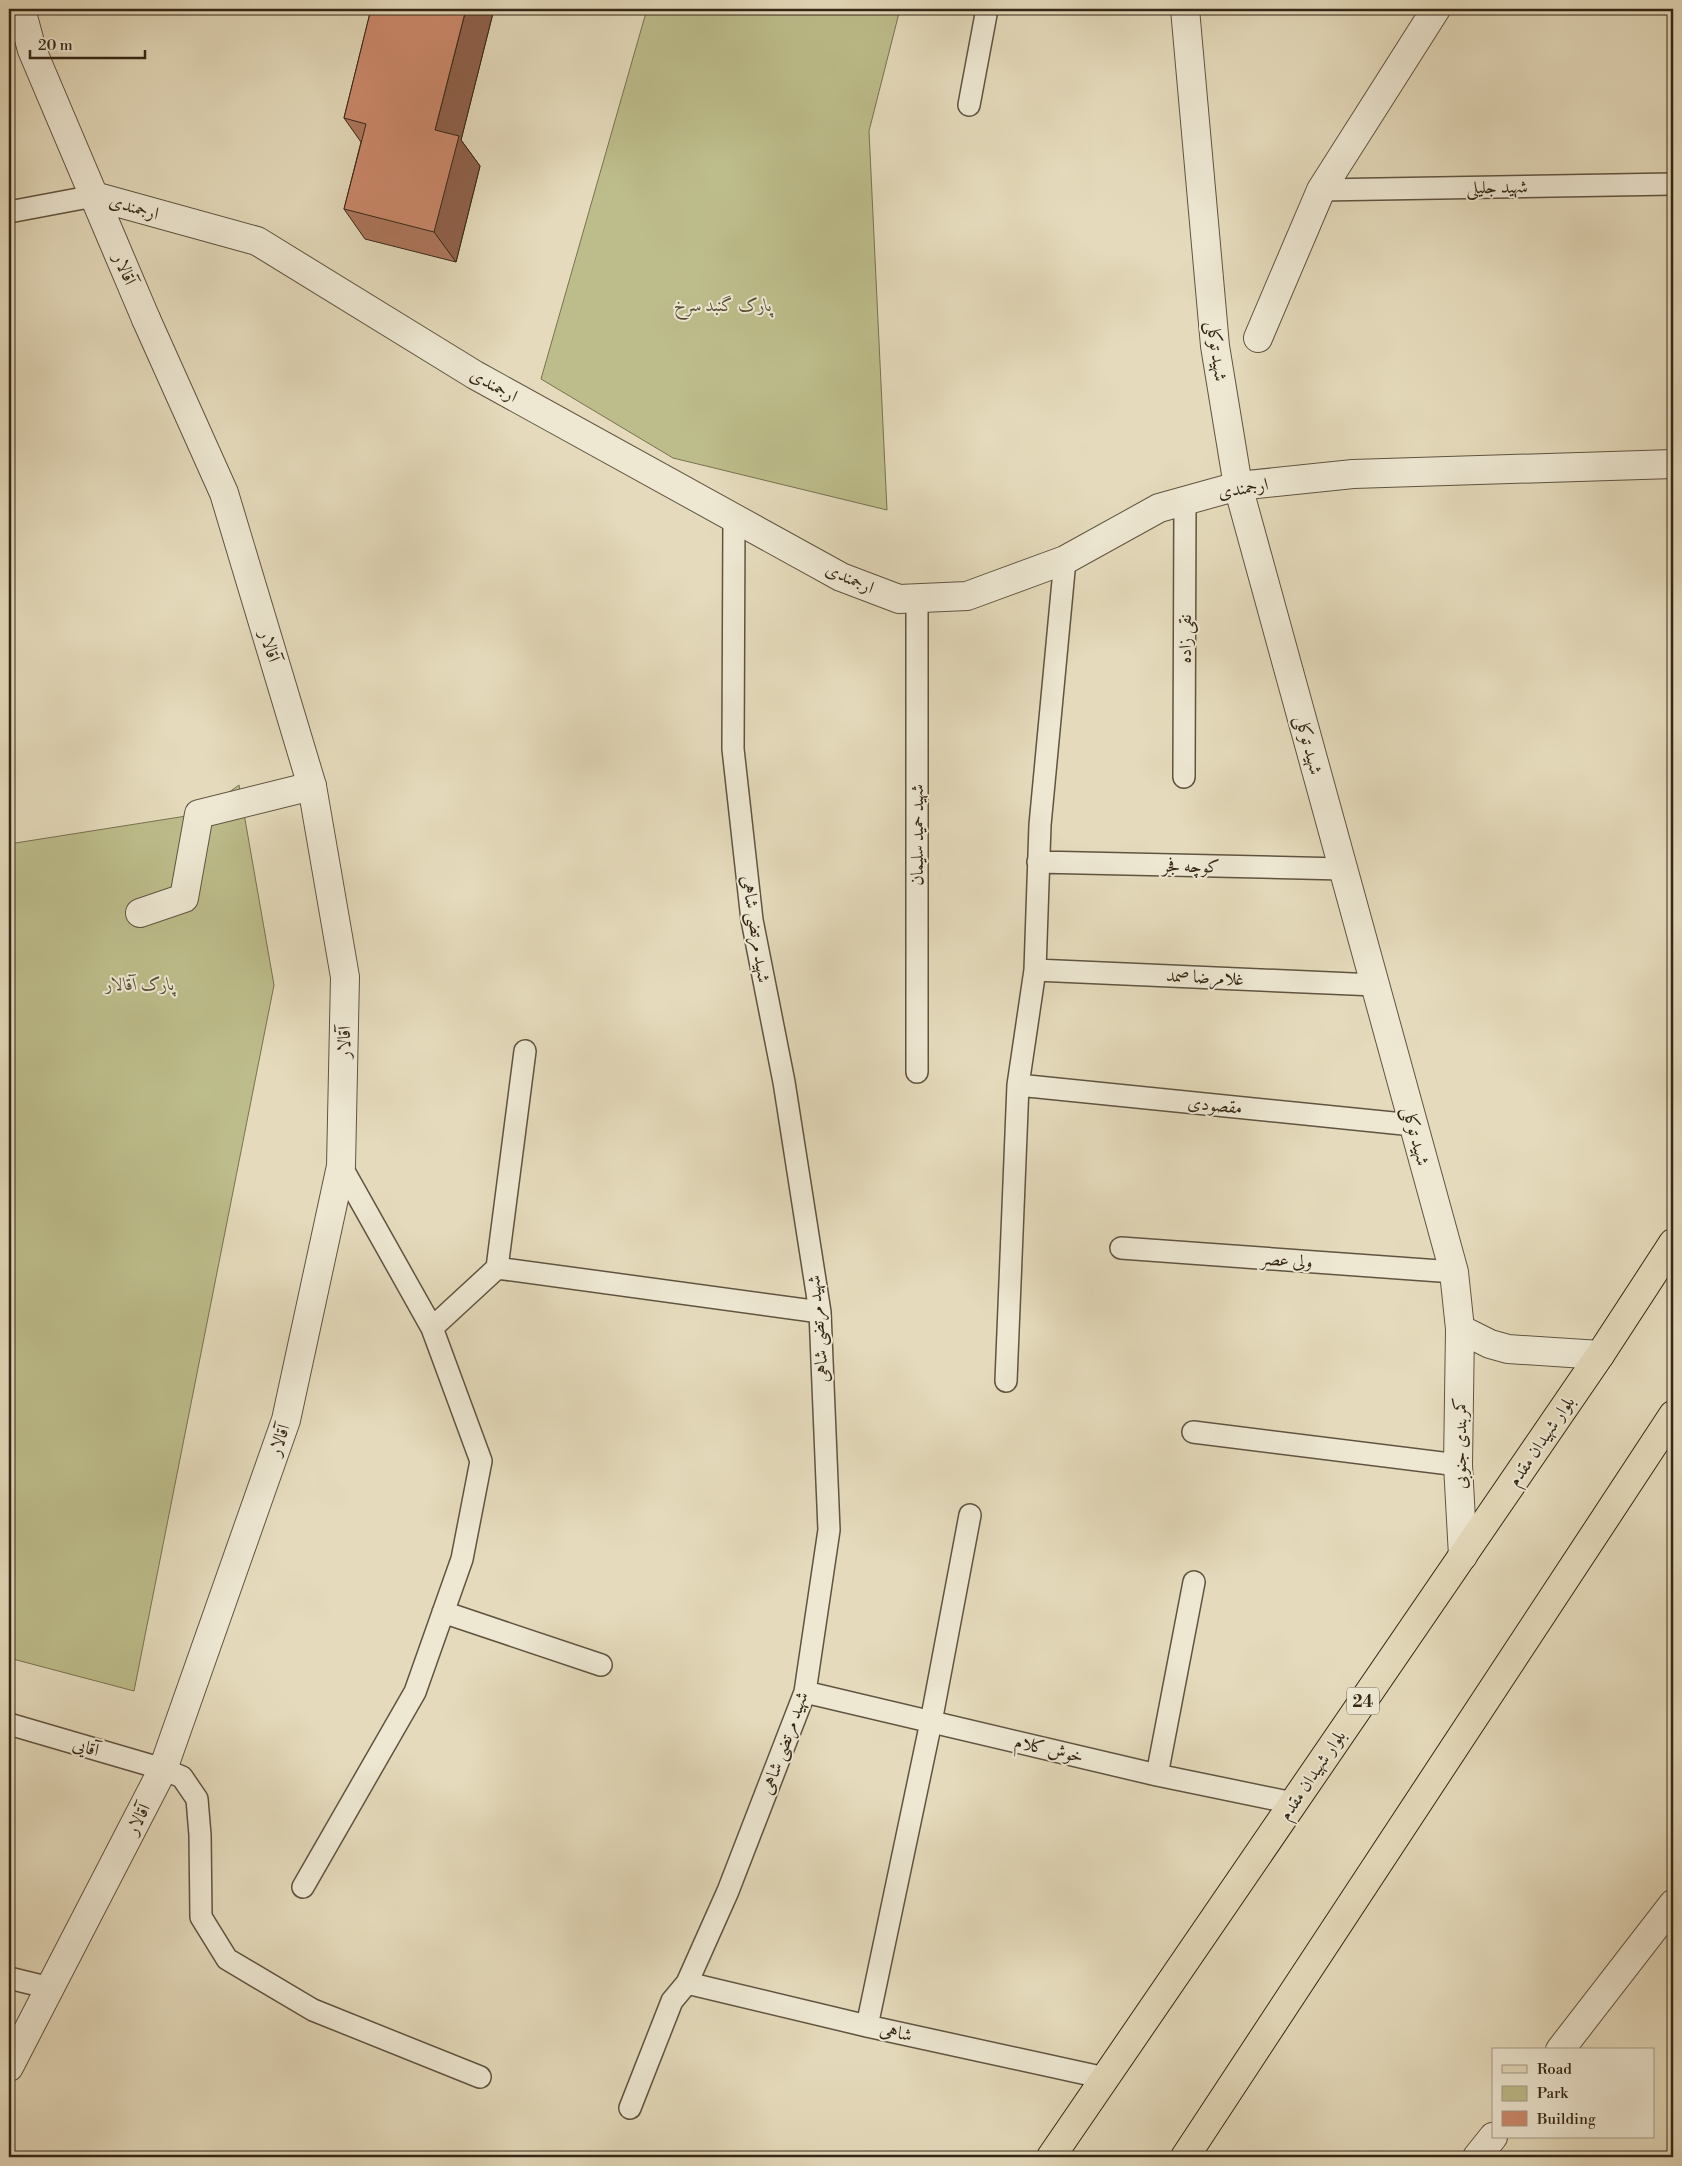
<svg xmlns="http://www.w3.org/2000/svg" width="1682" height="2166" font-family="'Libre Bodoni',Amiri,serif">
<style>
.green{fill:#bdbd8b;stroke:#787250}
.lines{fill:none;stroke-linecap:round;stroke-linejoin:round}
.service-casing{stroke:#605440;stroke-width:24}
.minor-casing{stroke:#605440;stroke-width:30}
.tertiary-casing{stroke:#605440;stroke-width:30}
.primary-casing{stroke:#342716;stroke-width:30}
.service{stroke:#eee8d3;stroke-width:21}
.minor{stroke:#eee8d3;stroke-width:28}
.tertiary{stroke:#eee8d3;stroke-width:28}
.primary{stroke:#e5dbbc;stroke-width:28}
.wall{fill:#af775e;stroke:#342716}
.shaded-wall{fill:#8f614c;stroke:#342716}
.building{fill:#cc8a6d;stroke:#342716}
.labels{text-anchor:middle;stroke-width:4;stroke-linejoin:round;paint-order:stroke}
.shield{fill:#eee8d3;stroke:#6c614f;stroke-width:1}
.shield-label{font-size:16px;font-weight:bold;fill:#342716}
.street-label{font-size:18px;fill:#342716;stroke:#eee8d3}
.park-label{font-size:18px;font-style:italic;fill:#564c33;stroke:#eee8d3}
</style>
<rect width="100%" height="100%" fill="#e5dbbc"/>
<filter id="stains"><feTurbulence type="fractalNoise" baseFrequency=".004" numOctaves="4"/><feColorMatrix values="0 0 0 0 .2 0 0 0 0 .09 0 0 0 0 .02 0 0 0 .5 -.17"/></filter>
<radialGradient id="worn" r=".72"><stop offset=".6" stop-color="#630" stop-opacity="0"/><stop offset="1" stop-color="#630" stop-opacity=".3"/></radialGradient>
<!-- green -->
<path class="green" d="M647,9H900L869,131L887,510L673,458L541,379Z
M239,785L274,985L134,1691L9,1658V844L199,814Z"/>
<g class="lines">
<defs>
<path id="service" d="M969,105L987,9
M1321,190L1673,184
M9,212L94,196
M1184,777L1185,501
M1038,862L1343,869
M1035,970L1375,985
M917,1072V598
M1018,1085L1413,1125
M341,1166L432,1328L497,1268L820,1312
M1121,1248L1454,1272
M497,1268L525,1051
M1006,1381L1018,1085L1035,970L1040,825L1065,560
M1193,1432L1458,1465
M443,1612L601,1665
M805,1692L1157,1775L1293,1803
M9,1724L163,1769L182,1777L197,1799L200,1835L201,1917L227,1959L313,2010L480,2077
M1157,1775L1194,1582
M303,1887L415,1692L462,1559L481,1461L432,1328
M9,1978L50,1988
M687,1983L867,2026L1105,2078
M867,2026L931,1722L970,1515
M630,2108L672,2001L687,1983L728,1891L805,1692L829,1530L820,1312L784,1082L752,920L733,749L734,518"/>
<path id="minor" d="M21,9L32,50L146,319
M1185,9L1215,346L1238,486L1454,1272L1460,1329L1458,1465L1463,1556
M94,196L257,241L475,375L841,577L899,599L967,596L1065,560L1159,508L1238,486L1353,474L1673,464
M1258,338L1321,190L1436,9
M140,913L184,898L199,814L312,786
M1460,1329L1490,1344L1508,1349L1600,1355
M1560,2050L1673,1904
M1477,2157L1493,2137"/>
<path id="tertiary" d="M9,2067L163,1769L286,1420L341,1166L345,977L312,786L224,493L146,319"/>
<path id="primary" d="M1051,2157L1600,1355L1673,1243
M1185,2157L1673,1415"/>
</defs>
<!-- service casing -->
<use href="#service" class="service-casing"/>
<!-- minor casing -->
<use href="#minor" class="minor-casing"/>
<!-- tertiary casing -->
<use href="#tertiary" class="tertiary-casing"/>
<!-- primary casing -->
<use href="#primary" class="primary-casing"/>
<!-- service -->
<use href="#service" class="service"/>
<!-- minor -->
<use href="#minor" class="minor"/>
<!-- tertiary -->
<use href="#tertiary" class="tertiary"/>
<!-- primary -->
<use href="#primary" class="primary"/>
</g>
<!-- wall -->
<path class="wall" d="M371,9H494L461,140L480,166L456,262L365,239L344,209L361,142L344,118Z"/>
<!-- shaded-wall -->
<path class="shaded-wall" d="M466,9H494L461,140L480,166L456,262L434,232L435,130Z"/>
<!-- building -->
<path class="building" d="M371,9H466L435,130L459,136L434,232L344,209L366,124L344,118Z"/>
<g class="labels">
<!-- shield labels -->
<rect class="shield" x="1347" y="1687.5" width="32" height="27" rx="4"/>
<g class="shield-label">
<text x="1363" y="1707">24</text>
</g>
<!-- street labels -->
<g class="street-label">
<text transform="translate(1497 187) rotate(-1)" y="6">شهید جلیلی</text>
<text transform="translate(134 207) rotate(16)" y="6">ارجمندی</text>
<text transform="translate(125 269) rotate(67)" y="6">آقالار</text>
<text transform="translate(1217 351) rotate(82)" y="6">شهید توکلی</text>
<text transform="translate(494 385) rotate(29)" y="6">ارجمندی</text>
<text transform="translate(1243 488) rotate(-10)" y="6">ارجمندی</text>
<text transform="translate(850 578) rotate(24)" y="6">ارجمندی</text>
<text transform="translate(1185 639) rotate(-90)" y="6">نقی زاده</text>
<text transform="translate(270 646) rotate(73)" y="6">آقالار</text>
<text transform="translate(1309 745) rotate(75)" y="6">شهید توکلی</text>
<text transform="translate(917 835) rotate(-90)" y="6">شهید حمید سلیمان</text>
<text transform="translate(1191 866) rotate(1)" y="6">كوچه فجر</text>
<text transform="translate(756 929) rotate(81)" y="6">شهید مرتضی شاهی</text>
<text transform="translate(1205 977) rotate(3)" y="6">غلامرضا صمد</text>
<text transform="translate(344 1042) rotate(-89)" y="6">آقالار</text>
<text transform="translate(1215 1105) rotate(6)" y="6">مقصودی</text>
<text transform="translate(1416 1136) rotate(75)" y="6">شهید توکلی</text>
<text transform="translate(1287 1260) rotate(4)" y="6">ولی عصر</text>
<text transform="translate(818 1329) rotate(-95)" y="6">شهید مرتضی شاهی</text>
<text transform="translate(279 1440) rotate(-71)" y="6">آقالار</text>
<text transform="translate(1541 1441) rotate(-56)" y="6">بلوار شهیدان مقدم</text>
<text transform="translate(1460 1443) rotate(-90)" y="6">کمربندی جنوبی</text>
<text transform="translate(784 1743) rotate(-70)" y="6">شهید مرتضی شاهی</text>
<text transform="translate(86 1747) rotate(16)" y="6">آقایی</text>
<text transform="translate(1049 1749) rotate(13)" y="6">خوش کلام</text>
<text transform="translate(1312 1775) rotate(-56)" y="6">بلوار شهیدان مقدم</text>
<text transform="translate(138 1819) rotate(-63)" y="6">آقالار</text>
<text transform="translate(896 2032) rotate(12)" y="6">شاهی</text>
</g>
<!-- park labels -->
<g class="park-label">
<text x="723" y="311">پارک گنبد سرخ</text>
<text x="140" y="990">پارک آقالار</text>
</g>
</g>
<!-- margin -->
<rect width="1682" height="2166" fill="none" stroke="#e5dbbc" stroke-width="30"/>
<rect x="10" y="10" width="1662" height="2146" fill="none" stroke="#342716" stroke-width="2.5"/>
<rect x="15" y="15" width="1652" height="2136" fill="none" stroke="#342716"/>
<!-- legend -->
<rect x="1492" y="2048" width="162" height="90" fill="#eee8d3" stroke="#a49b87"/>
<rect x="1502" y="2065" width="25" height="8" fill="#e5dbbc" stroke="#a49b87"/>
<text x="1537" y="2074" font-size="15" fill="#342716">Road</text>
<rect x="1502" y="2086" width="25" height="15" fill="#bdbd8b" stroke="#a49b87"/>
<text x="1537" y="2098" font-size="15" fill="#342716">Park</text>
<rect x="1502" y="2111" width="25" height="15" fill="#cc8a6d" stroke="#a49b87"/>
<text x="1537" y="2124" font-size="15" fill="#342716">Building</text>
<!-- scale -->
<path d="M30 50v8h115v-8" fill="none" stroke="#342716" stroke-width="2.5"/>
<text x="38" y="50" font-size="15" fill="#342716" stroke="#eee8d3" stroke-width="4" paint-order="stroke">20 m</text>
<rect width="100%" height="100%" filter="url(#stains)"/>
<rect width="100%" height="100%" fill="url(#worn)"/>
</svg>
